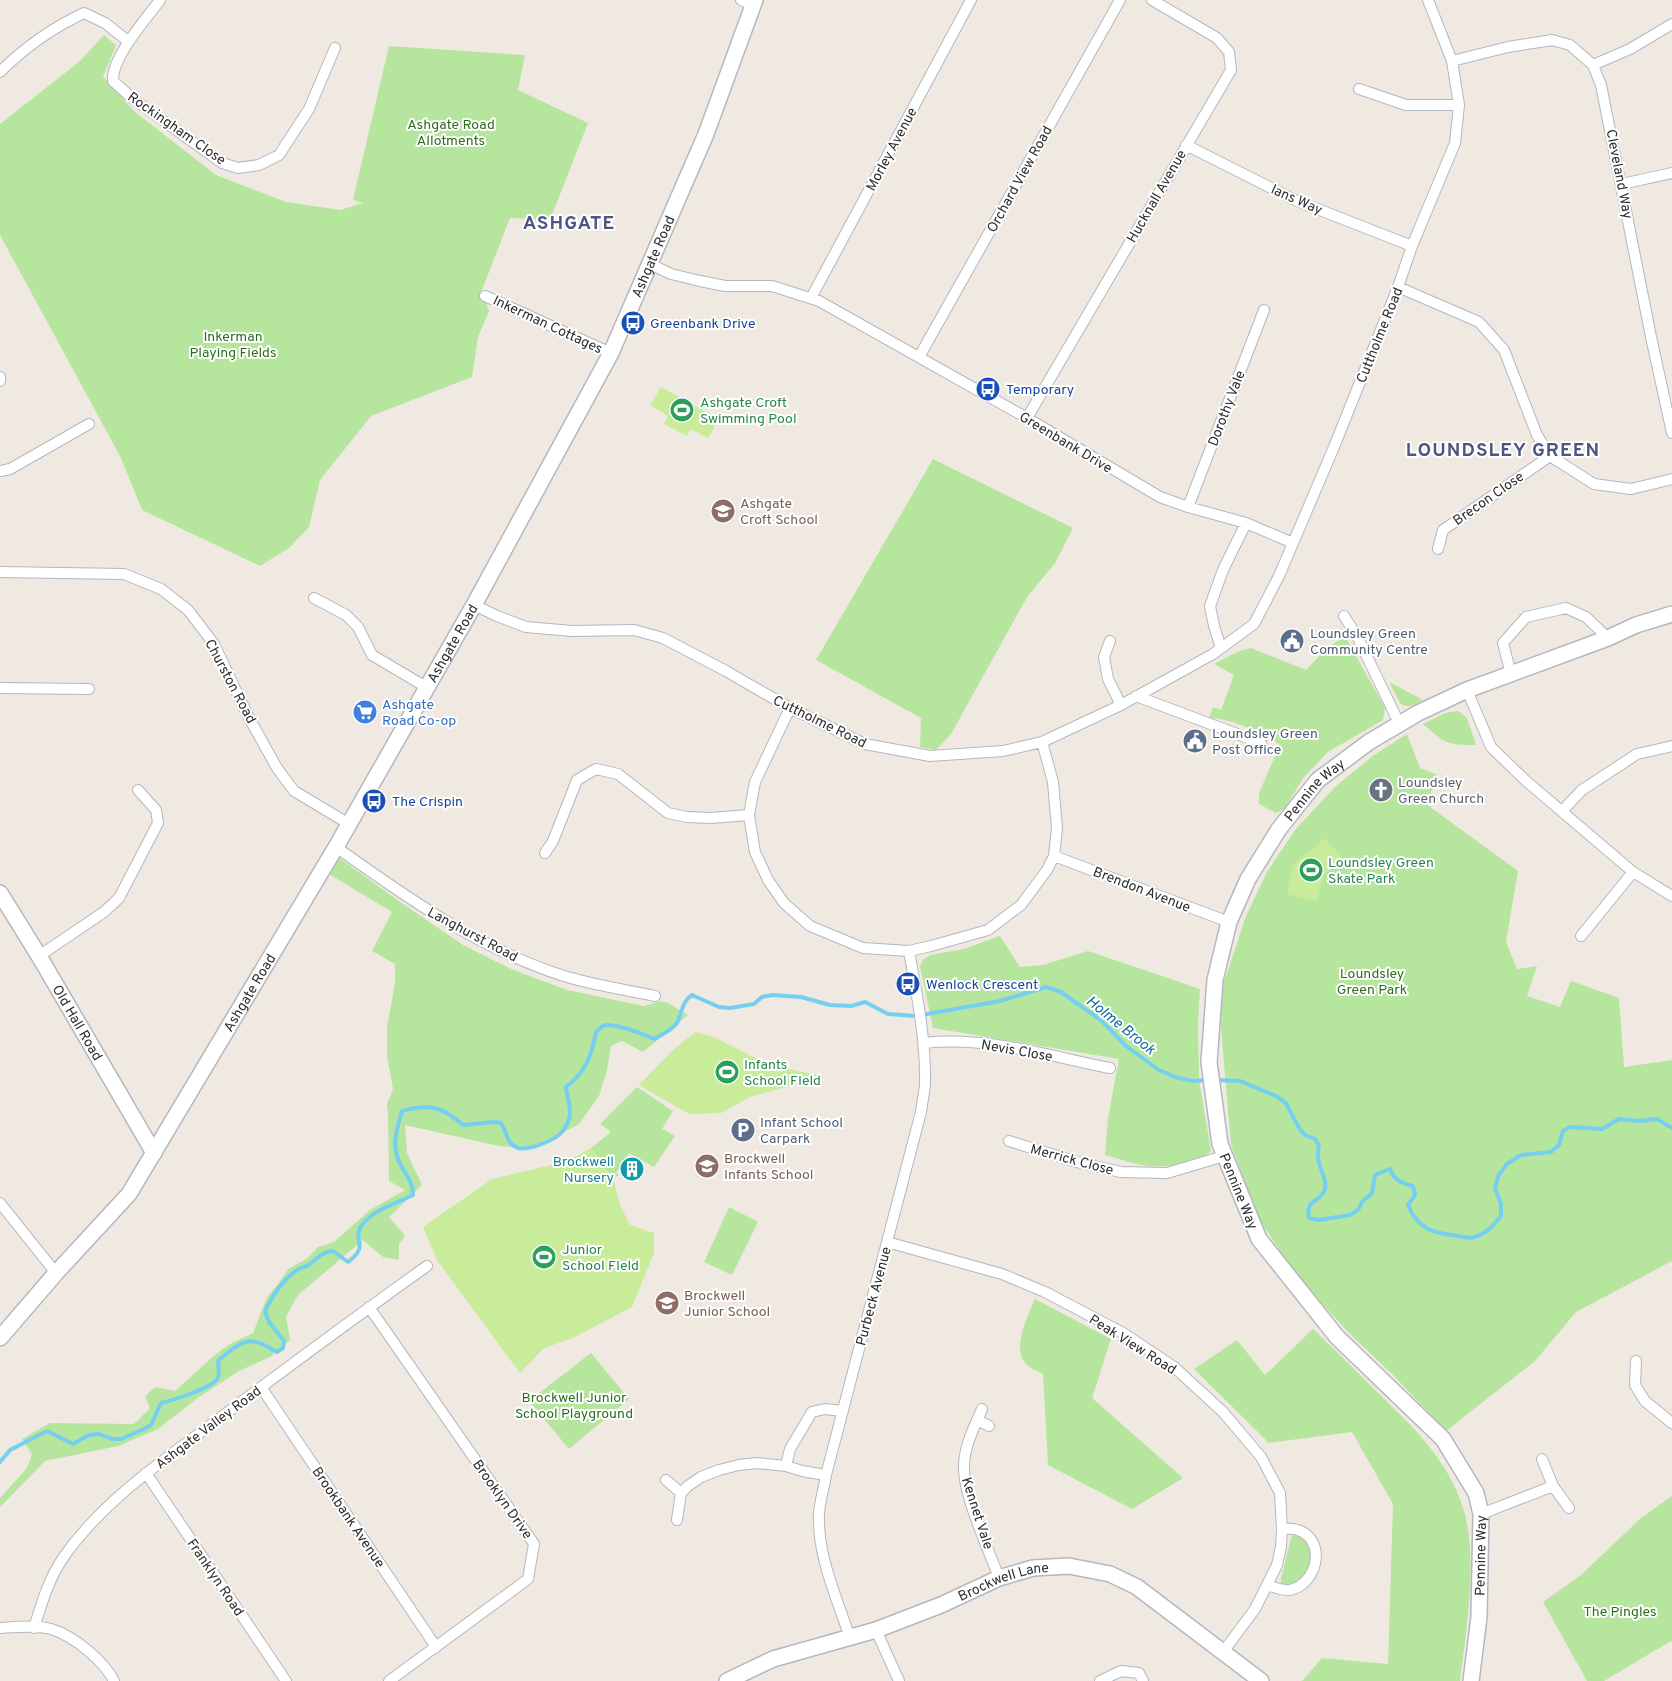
<svg xmlns="http://www.w3.org/2000/svg" width="1672" height="1681" font-family="Overpass,sans-serif">
<style>
.green{fill:#b6e59e}
.pitch{fill:#c9ec9a}
.lines{fill:none;stroke-linecap:round;stroke-linejoin:round}
.stream{stroke:#75cff0;stroke-width:4}
.street-casing{stroke:#b4b7c1;stroke-width:12}
.secondary-casing{stroke:#b4b7c1;stroke-width:18}
.street{stroke:#fff;stroke-width:10}
.secondary{stroke:#fff;stroke-width:15}
.labels{text-anchor:middle;stroke-width:4;stroke-linejoin:round;paint-order:stroke}
.park-label{font-size:14px;fill:#2c6e1b;stroke:#fff}
.street-label{font-size:14px;fill:#2e2e2e;stroke:#fff}
.transit-label{font-size:14px;fill:#164399;stroke:#fff;text-anchor:start}
.leisure-label{font-size:14px;fill:#27864d;stroke:#fff;text-anchor:start}
.education-label{font-size:14px;fill:#785e54;stroke:#fff;text-anchor:start}
.service-label{font-size:14px;fill:#4e5e75;stroke:#fff;text-anchor:start}
.shop-label{font-size:14px;fill:#366cbe;stroke:#fff;text-anchor:start}
.worship-label{font-size:14px;fill:#5b616d;stroke:#fff;text-anchor:start}
.culture-label{font-size:14px;fill:#0d838f;stroke:#fff;text-anchor:end}
.water-label{font-size:15px;font-style:italic;fill:#0d6fa3;stroke:#fff}
.district-label{font-size:19px;font-weight:bold;letter-spacing:1px;fill:#4d5680;stroke:#fff}
</style>
<rect width="100%" height="100%" fill="#efe9e1"/>
<!-- green -->
<path class="green" d="M104,35L116,45L103,77L135,112L216,175L286,202L340,210L363,203L353,200L389,46L525,55L518,90L588,123L550,220L510,218L482,290L489,311L478,337L472,377L371,416L320,480L309,527L289,548L260,566L142,510L121,458L0,235V124L79,62Z
M933,459L1073,528L1055,563L1027,597L951,734L936,750L920,747L921,718L816,660Z
M1345,636L1385,708L1383,720L1328,752L1304,777L1285,808L1276,813L1259,804V793L1280,745C1262,733 1231,718 1209,718L1213,707L1221,710L1234,675L1214,664L1239,651L1251,648L1306,670L1326,649Z
M1389,682L1423,700L1411,706H1404L1400,703Z
M1458,711L1467,718L1476,745C1447,745 1444,743 1423,724L1445,713Z
M1407,734L1420,768L1438,775L1426,804L1518,871L1506,942L1517,969L1537,966L1527,996L1560,1007L1571,981L1619,998L1624,1067L1672,1060V1261L1576,1312L1535,1361L1446,1431L1394,1376L1346,1330L1297,1276L1258,1218L1231,1144L1220,1017L1224,982L1246,916L1267,872L1295,830L1335,787L1374,755Z
M338,857L403,904L463,945L511,969L567,990L644,1006L660,1001L668,1003L688,1015L643,1052L622,1041L611,1046L607,1070L599,1096L579,1124L531,1149L499,1146L405,1125L407,1153L422,1185L389,1217L405,1236L399,1244V1260L383,1257L363,1240L298,1295L286,1317L290,1340L270,1357L239,1371L199,1397L158,1429L118,1446L45,1461L0,1507V1498L27,1468L32,1454L22,1439L50,1423L134,1424L150,1408L145,1396L155,1387L175,1391L215,1355L228,1345L253,1333L267,1297L279,1283L288,1269L308,1258L318,1247L334,1242L370,1210L405,1190L389,1181L388,1113L387,1104L393,1089L387,1056V1027L395,983V964L372,951L392,912L329,874Z
M1000,936L1020,967L1043,965L1088,951L1200,989L1198,1023L1199,1080L1211,1151C1197,1164 1170,1167 1151,1166C1136,1165 1120,1159 1105,1155L1108,1118L1119,1059L933,1028L920,966L924,959L930,955L964,949Z
M637,1087L673,1111L662,1129L675,1136L654,1167L629,1153L616,1173L619,1175L613,1178L591,1148L611,1132L600,1124Z
M729,1207L758,1222L732,1275L704,1262Z
M1035,1299L1111,1339L1092,1398L1183,1478L1132,1509L1048,1465L1043,1374C1038,1371 1029,1368 1026,1364C1011,1348 1028,1316 1035,1299Z
M1313,1329C1334,1349 1355,1369 1375,1390C1411,1425 1450,1461 1464,1511C1478,1557 1466,1632 1460,1681H1302L1322,1658L1388,1664L1393,1504L1352,1432L1269,1443L1194,1369L1237,1340L1265,1375Z
M591,1353L629,1399L569,1449L529,1401Z
M1672,1496V1642L1671,1641L1604,1681H1587L1543,1602L1581,1575L1641,1518Z
M1294,1534C1326,1535 1308,1599 1281,1583V1579L1291,1538Z"/>
<!-- pitch -->
<path class="pitch" d="M661,387L719,419L708,438L691,429L687,436L664,424L668,416L650,405Z
M1325,838L1343,859L1324,874L1317,902L1287,894L1293,865Z
M695,1032L714,1037L751,1056L782,1068L825,1076L750,1097L721,1113L689,1114L639,1085L672,1051Z
M591,1148L613,1178L620,1205L630,1225L654,1233V1253L632,1307L573,1338L544,1348L520,1373L437,1260L423,1227L492,1179L568,1161Z"/>
<g class="lines">
<!-- stream -->
<path class="stream" d="M1214,1080L1240,1081L1276,1096L1286,1103L1299,1128L1305,1135L1315,1139L1319,1146C1314,1166 1328,1175 1325,1189C1321,1203 1305,1198 1309,1218L1319,1220L1350,1215L1358,1210L1362,1202L1372,1193L1375,1175L1390,1169C1394,1181 1403,1183 1413,1186L1415,1195L1408,1205C1418,1230 1434,1233 1458,1236C1463,1237 1469,1239 1474,1237C1486,1234 1493,1226 1501,1216V1204L1495,1189L1498,1176L1507,1164L1521,1155L1551,1152L1559,1145L1563,1131L1570,1127L1602,1129L1619,1119L1639,1121L1657,1119L1672,1128
M0,1462L10,1450L47,1431L73,1444L89,1435L99,1434L112,1439H121L144,1429L151,1425L161,1403C171,1401 216,1387 218,1377C220,1373 218,1365 218,1361C228,1353 242,1338 256,1342C263,1343 270,1349 277,1352L283,1348L284,1341L269,1322L265,1311C272,1297 282,1280 296,1271C300,1267 305,1268 310,1264C318,1258 322,1252 333,1251L348,1262C370,1245 353,1242 360,1228C369,1211 397,1203 413,1195C413,1182 406,1175 400,1164C391,1146 397,1128 402,1111C429,1103 443,1107 463,1125L494,1122L501,1123C507,1132 507,1145 518,1148C528,1151 551,1141 559,1135C563,1132 568,1124 569,1119C572,1110 567,1096 566,1087C585,1073 592,1055 596,1032L604,1025C621,1025 638,1032 654,1039C661,1035 672,1030 677,1023C682,1013 682,1001 692,995L719,1007L730,1008L754,1004L762,997L772,995L801,997L830,1005L851,1006L865,1002L888,1014L916,1016L1000,1001L1046,987L1061,992L1102,1021L1126,1046L1159,1070L1175,1077L1193,1081L1207,1080"/>
<defs>
<path id="street" d="M160,0C146,19 111,58 113,81L132,98L222,163L238,168L259,165L279,155L309,109L335,48
M741,0L754,5
M1452,61L1508,47L1552,40L1570,45L1593,65L1601,85L1651,337L1672,433
M1593,65L1630,49L1672,24
M0,72C25,47 52,28 84,13L105,23L129,42
M1359,89L1406,105H1459
M1186,145L1297,201L1412,246
M1622,184L1672,173
M650,264L671,274L700,281L725,286H772L819,301L1027,418L1160,497L1188,507L1246,523L1293,543
M1398,287L1479,322L1504,350L1537,435L1550,456L1594,484L1631,489L1672,479
M485,296L611,353
M811,298L971,0
M919,357L1120,0
M0,377V381
M1027,418L1231,70L1229,52L1217,38L1152,0
M0,471L10,469L89,424
M1188,507L1264,310
M1438,549L1443,530L1550,456
M0,572L124,574L161,589L188,610L214,644L248,716L277,768L294,791L349,824
M314,598L346,615L358,627L372,655L426,687
M474,605L497,616L526,627L572,631L634,630L663,638L726,671L790,708L865,744L930,756L1003,751L1042,742L1121,705L1213,654L1254,624L1279,576L1334,447L1398,287L1412,246L1455,143L1459,105L1452,61L1428,0
M1344,616L1357,636L1399,723
M1110,641L1104,657L1108,679L1121,705
M1221,648L1214,626L1210,606L1223,570L1246,523
M1511,674L1503,643L1526,617L1566,608L1586,617L1608,638
M0,688L89,689
M1467,690L1491,747L1525,780L1633,872L1672,896
M1136,696L1261,743
M790,708L755,782L749,815L755,852L768,880L784,903L810,926L863,948L909,951L931,946L988,930L1021,905L1047,870L1054,856L1057,828L1053,782L1042,742
M1562,811L1582,790L1637,754L1672,746
M336,847C406,897 478,948 561,975C591,985 624,989 655,996
M545,853L553,841L577,780L596,769L618,774L668,813L687,817L711,818L749,815
M1054,856L1229,922
M1581,936L1633,872
M39,956L104,912L119,898L158,823L156,810L138,790
M924,1043C986,1036 1049,1056 1110,1068
M1009,1141L1077,1162L1121,1172L1167,1173L1224,1156
M0,1203L56,1273
M887,1242L1002,1274L1045,1292L1123,1333L1174,1367L1223,1412L1261,1457L1280,1493L1282,1529L1281,1547L1277,1565L1255,1609L1223,1652
M369,1307L534,1544L528,1579L389,1681
M1636,1361L1635,1385L1645,1401L1672,1423
M261,1387L436,1647
M982,1409C974,1428 964,1446 964,1467C963,1495 989,1550 999,1578
M977,1420L989,1426
M1542,1459L1553,1486L1569,1508
M786,1466L790,1449L812,1412L825,1409L842,1411
M146,1473L286,1681
M666,1480L681,1493
M1481,1514L1553,1486
M677,1520L681,1493L688,1486L701,1477L719,1470L739,1465L757,1463L786,1466L802,1471L826,1475
M1267,1585C1274,1587 1283,1591 1290,1590C1318,1584 1327,1540 1298,1530C1293,1528 1288,1529 1282,1529
M0,1628C16,1627 36,1625 51,1629C74,1636 104,1661 114,1681
M34,1628C42,1603 48,1580 63,1558C103,1500 164,1460 220,1418C288,1367 357,1316 427,1266
M876,1630L899,1681
M850,1638C837,1598 817,1556 819,1513C820,1501 824,1488 826,1475L921,1112C922,1103 924,1094 925,1085C926,1040 917,995 909,951
M1100,1681L1121,1671L1139,1673L1143,1681"/>
<g id="secondary">
<path id="s1" d="M0,893L39,956L154,1153"/>
<path id="s2" d="M0,1338L56,1273L129,1194L336,847L474,605L611,353L706,134L755,0"/>
<path id="s3" d="M727,1681L773,1659L876,1630L941,1605L999,1578L1033,1568L1069,1566L1110,1574L1137,1587L1261,1681"/>
<path id="s4" d="M1471,1681L1479,1617L1481,1514L1476,1493L1443,1439L1337,1337L1259,1239L1220,1144L1209,1062L1215,980L1229,922L1248,879L1279,829L1318,780L1369,742L1418,713L1467,690L1608,638L1636,625L1672,614"/>
</g>
</defs>
<!-- street casing -->
<use href="#street" class="street-casing"/>
<!-- secondary casing -->
<use href="#secondary" class="secondary-casing"/>
<!-- street -->
<use href="#street" class="street"/>
<!-- secondary -->
<use href="#secondary" class="secondary"/>
</g>
<!-- icons -->
<defs>
<symbol id="bus-disc" viewBox="-11 -11 22 22"><circle r="9.5" fill="#1a4fb4" stroke="#fff"/><path d="M-5-6H5V4H4V6H2V4H-2V6H-4V4H-5ZM-3.5-4V0h7V-4ZM-3.5 1.2v1.5H-2V1.2ZM2 1.2v1.5H3.5V1.2Z" fill="#fff"/></symbol>
<symbol id="stadium-disc" viewBox="-11 -11 22 22"><circle r="9.5" fill="#2e9e5b" stroke="#fff"/><path d="M0-5a6.5 5 0 1 0 0 10a6.5 5 0 1 0 0-10ZM-3.5-1.8h7v3.6h-7Z" fill="#fff"/></symbol>
<symbol id="school-disc" viewBox="-11 -11 22 22"><circle r="9.5" fill="#8d6e63" stroke="#fff"/><path d="M0-5L7-2L0 1L-7-2ZM-4 1L0 2.5L4 1V4Q0 6-4 4Z" fill="#fff"/></symbol>
<symbol id="civic-disc" viewBox="-11 -11 22 22"><circle r="9.5" fill="#5c6f8a" stroke="#fff"/><path d="M-.6-6.5H3V-4.5H.6V-3L4-1V1h2V6H-6V1h2V-1L-.6-3ZM-1.2 2.5V6h2.4V2.5Z" fill="#fff"/></symbol>
<symbol id="supermarket-disc" viewBox="-11 -11 22 22"><circle r="9.5" fill="#3f7fe0" stroke="#fff"/><path d="M-6-5.5h2.5l.6 2H6L4.5 2H-2.5L-4.4-4H-6ZM-1.5 3.2a1.3 1.3 0 1 0 .1 0ZM3 3.2a1.3 1.3 0 1 0 .1 0Z" fill="#fff"/></symbol>
<symbol id="church-disc" viewBox="-11 -11 22 22"><circle r="9.5" fill="#6b7280" stroke="#fff"/><path d="M-1.2-6h2.4v3.5h3.3v2.4h-3.3V6h-2.4V-.1h-3.3v-2.4h3.3Z" fill="#fff"/></symbol>
<symbol id="parking-disc" viewBox="-11 -11 22 22"><circle r="9.5" fill="#5c6f8a" stroke="#fff"/><path d="M-3.5-5.5H1a3.5 3.5 0 0 1 0 7H-1V5.5H-3.5ZM-1-3.4V-.6H.8a1.4 1.4 0 0 0 0-2.8Z" fill="#fff"/></symbol>
<symbol id="building-disc" viewBox="-11 -11 22 22"><circle r="9.5" fill="#0f9aa8" stroke="#fff"/><path d="M-4-6H4V6H1V3H-1V6H-4ZM-2.5-4.3h1.7v1.8h-1.7ZM.8-4.3h1.7v1.8H.8ZM-2.5-1h1.7V.8h-1.7ZM.8-1h1.7V.8H.8Z" fill="#fff"/></symbol>
</defs>
<g fill-rule="evenodd">
<use href="#bus-disc" x="619" y="309" width="28" height="28"/>
<use href="#bus-disc" x="974" y="375" width="28" height="28"/>
<use href="#stadium-disc" x="668" y="396" width="28" height="28"/>
<use href="#school-disc" x="709" y="497" width="28" height="28"/>
<use href="#civic-disc" x="1278" y="627" width="28" height="28"/>
<use href="#supermarket-disc" x="351" y="698" width="28" height="28"/>
<use href="#civic-disc" x="1181" y="727" width="28" height="28"/>
<use href="#church-disc" x="1367" y="776" width="28" height="28"/>
<use href="#bus-disc" x="360" y="787" width="28" height="28"/>
<use href="#stadium-disc" x="1297" y="856" width="28" height="28"/>
<use href="#bus-disc" x="894" y="970" width="28" height="28"/>
<use href="#stadium-disc" x="713" y="1058" width="28" height="28"/>
<use href="#parking-disc" x="729" y="1116" width="28" height="28"/>
<use href="#school-disc" x="693" y="1152" width="28" height="28"/>
<use href="#building-disc" x="618" y="1155" width="28" height="28"/>
<use href="#stadium-disc" x="530" y="1243" width="28" height="28"/>
<use href="#school-disc" x="653" y="1289" width="28" height="28"/>
</g>
<g class="labels">
<!-- park labels -->
<g class="park-label">
<text x="451" y="129">Ashgate Road<tspan x="451" dy="16">Allotments</tspan></text>
<text x="233" y="341">Inkerman<tspan x="233" dy="16">Playing Fields</tspan></text>
<text x="1372" y="978">Loundsley<tspan x="1372" dy="16">Green Park</tspan></text>
<text x="574" y="1402">Brockwell Junior<tspan x="574" dy="16">School Playground</tspan></text>
<text x="1620" y="1616">The Pingles</text>
</g>
<!-- street labels -->
<g class="street-label">
<text transform="translate(177 128) rotate(35)" y="5">Rockingham Close</text>
<text transform="translate(891 149) rotate(-62)" y="5">Morley Avenue</text>
<text transform="translate(1620 174) rotate(79)" y="5">Cleveland Way</text>
<text transform="translate(1019 179) rotate(-61)" y="5">Orchard View Road</text>
<text transform="translate(1156 196) rotate(-60)" y="5">Hucknall Avenue</text>
<text transform="translate(1297 199) rotate(24)" y="5">Ians Way</text>
<text dy="5" stroke="none"><textPath href="#s2" startOffset="1268">Ashgate Road</textPath></text>
<text transform="translate(548 324) rotate(25)" y="5">Inkerman Cottages</text>
<text transform="translate(1379 335) rotate(-68)" y="5">Cuttholme Road</text>
<text transform="translate(1226 408) rotate(-69)" y="5">Dorothy Vale</text>
<text transform="translate(1066 442) rotate(31)" y="5">Greenbank Drive</text>
<text transform="translate(1488 498) rotate(-35)" y="5">Brecon Close</text>
<text dy="5" stroke="none"><textPath href="#s2" startOffset="832">Ashgate Road</textPath></text>
<text transform="translate(231 681) rotate(62)" y="5">Churston Road</text>
<text transform="translate(820 721) rotate(26)" y="5">Cuttholme Road</text>
<text dy="5" stroke="none"><textPath href="#s4" startOffset="1011">Pennine Way</textPath></text>
<text transform="translate(1142 889) rotate(21)" y="5">Brendon Avenue</text>
<text transform="translate(473 934) rotate(28)" y="5">Langhurst Road</text>
<text dy="5" stroke="none"><textPath href="#s2" startOffset="428">Ashgate Road</textPath></text>
<text dy="5" stroke="none"><textPath href="#s1" startOffset="151">Old Hall Road</textPath></text>
<text transform="translate(1017 1050) rotate(10)" y="5">Nevis Close</text>
<text transform="translate(1072 1159) rotate(15)" y="5">Merrick Close</text>
<text transform="translate(1239 1191) rotate(68)" y="5">Pennine Way</text>
<text transform="translate(873 1296) rotate(-75)" y="5">Purbeck Avenue</text>
<text transform="translate(1133 1344) rotate(32)" y="5">Peak View Road</text>
<text transform="translate(208 1427) rotate(-37)" y="5">Ashgate Valley Road</text>
<text transform="translate(503 1499) rotate(55)" y="5">Brooklyn Drive</text>
<text transform="translate(978 1513) rotate(72)" y="5">Kennet Vale</text>
<text transform="translate(349 1517) rotate(56)" y="5">Brookbank Avenue</text>
<text dy="5" stroke="none"><textPath href="#s4" startOffset="126">Pennine Way</textPath></text>
<text transform="translate(216 1577) rotate(56)" y="5">Franklyn Road</text>
<text dy="5" stroke="none"><textPath href="#s3" startOffset="295">Brockwell Lane</textPath></text>
</g>
<!-- transit labels -->
<g class="transit-label">
<text x="650" y="328">Greenbank Drive</text>
<text x="1006" y="394">Temporary</text>
<text x="392" y="806">The Crispin</text>
<text x="926" y="989">Wenlock Crescent</text>
</g>
<!-- leisure labels -->
<g class="leisure-label">
<text x="700" y="407">Ashgate Croft<tspan x="700" dy="16">Swimming Pool</tspan></text>
<text x="1328" y="867">Loundsley Green<tspan x="1328" dy="16">Skate Park</tspan></text>
<text x="744" y="1069">Infants<tspan x="744" dy="16">School FIeld</tspan></text>
<text x="562" y="1254">Junior<tspan x="562" dy="16">School FIeld</tspan></text>
</g>
<!-- education labels -->
<g class="education-label">
<text x="740" y="508">Ashgate<tspan x="740" dy="16">Croft School</tspan></text>
<text x="724" y="1163">Brockwell<tspan x="724" dy="16">Infants School</tspan></text>
<text x="684" y="1300">Brockwell<tspan x="684" dy="16">Junior School</tspan></text>
</g>
<!-- service labels -->
<g class="service-label">
<text x="1310" y="638">Loundsley Green<tspan x="1310" dy="16">Community Centre</tspan></text>
<text x="1212" y="738">Loundsley Green<tspan x="1212" dy="16">Post Office</tspan></text>
<text x="760" y="1127">Infant School<tspan x="760" dy="16">Carpark</tspan></text>
</g>
<!-- shop labels -->
<g class="shop-label">
<text x="382" y="709">Ashgate<tspan x="382" dy="16">Road Co-op</tspan></text>
</g>
<!-- worship labels -->
<g class="worship-label">
<text x="1398" y="787">Loundsley<tspan x="1398" dy="16">Green Church</tspan></text>
</g>
<!-- culture labels -->
<g class="culture-label">
<text x="614" y="1166">Brockwell<tspan x="614" dy="16">Nursery</tspan></text>
</g>
<!-- water labels -->
<g class="water-label">
<text transform="translate(1121 1025) rotate(39)" y="5">Holme Brook</text>
</g>
<!-- district labels -->
<g class="district-label">
<text x="569" y="229">ASHGATE</text>
<text x="1503" y="456">LOUNDSLEY GREEN</text>
</g>
</g>
</svg>
